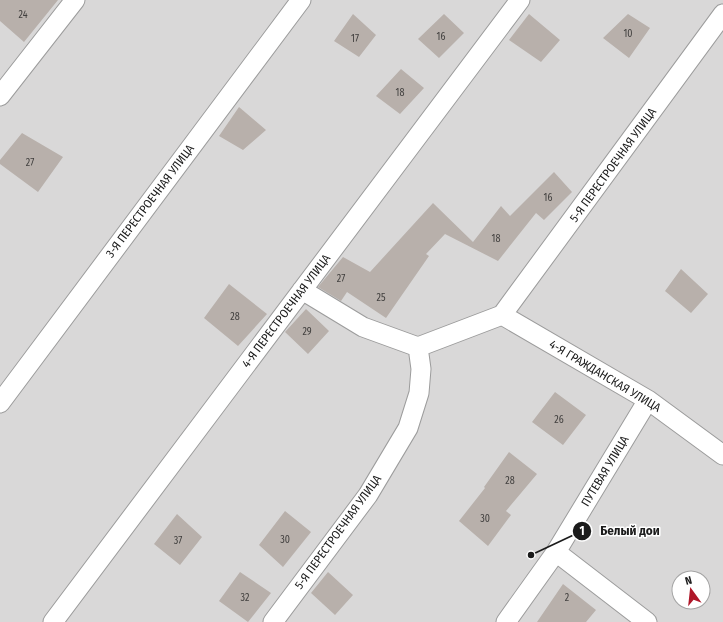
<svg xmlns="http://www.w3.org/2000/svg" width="723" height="622" font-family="'Fira Sans Condensed',sans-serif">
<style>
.residential{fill:#d9d8d8;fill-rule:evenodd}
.building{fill:#b8b0ab}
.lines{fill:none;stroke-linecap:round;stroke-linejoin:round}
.street-casing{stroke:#9c9c9c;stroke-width:21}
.street{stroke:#fff;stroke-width:19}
.labels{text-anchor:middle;stroke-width:3;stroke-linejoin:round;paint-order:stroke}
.number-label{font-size:10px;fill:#42403f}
.street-label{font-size:12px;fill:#1b1b1b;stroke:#fff}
.leader{fill:none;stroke:#1b1b1b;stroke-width:1.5}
.callout-dot{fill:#1b1b1b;stroke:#fff;stroke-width:1.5}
.mark-label{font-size:12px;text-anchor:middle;font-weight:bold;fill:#fff}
.callout-label{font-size:13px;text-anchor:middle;font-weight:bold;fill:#1b1b1b;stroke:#fff;stroke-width:3;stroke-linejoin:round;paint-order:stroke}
</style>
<rect width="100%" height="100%" fill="#ebe7e2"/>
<!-- residential -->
<path class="residential" d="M0,0H723V622H0ZM679,578H703V602H679Z"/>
<!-- building -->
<path class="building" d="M0,0H58L24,42L0,21Z
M353,14L376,35L359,57L334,41Z
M444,14L464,33L439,58L418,39Z
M529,14L560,40L541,62L509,40Z
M628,14L650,28L629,58L603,38Z
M401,69L424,88L400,114L376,96Z
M239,107L266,130L243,150L219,136Z
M22,133L63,157L38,192L0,164V160Z
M554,172L572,192L544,220L536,213L498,261L445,234L426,254L429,256L386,318L347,292L341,301L318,287L343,257L370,272L433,203L473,242L501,206L510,216Z
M681,269L708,294L691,313L665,291Z
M229,284L267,314L238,346L204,318Z
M306,309L329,331L308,354L285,332Z
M555,392L586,415L563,445L532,422Z
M509,452L537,474L506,511L511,515L488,546L459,521L485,488L484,487Z
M285,511L311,532L283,567L259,545Z
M177,514L202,537L180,565L154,544Z
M240,572L271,593L248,622L219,601Z
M328,572L353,595L335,615L311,593Z
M563,584L596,610L586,622H537Z"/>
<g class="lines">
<defs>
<path id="street" d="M0,96L75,0
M302,290L363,327L418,347L502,315
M502,315L723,14
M502,315L648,400L723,455
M0,403L301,0
M556,552L647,622
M53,622L520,0
M273,622L368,495L408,428L419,393L421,369L418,347
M506,622L556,552L648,400"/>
</defs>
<!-- street casing -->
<use href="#street" class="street-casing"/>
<!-- street -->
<use href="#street" class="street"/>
</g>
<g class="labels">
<!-- number labels -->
<g class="number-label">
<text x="23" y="18">24</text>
<text x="628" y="37">10</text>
<text x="441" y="40">16</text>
<text x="355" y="42">17</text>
<text x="400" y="96">18</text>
<text x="30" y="166">27</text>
<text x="548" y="201">16</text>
<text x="496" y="242">18</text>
<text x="341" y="282">27</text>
<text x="381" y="301">25</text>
<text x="235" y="320">28</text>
<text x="307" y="335">29</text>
<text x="559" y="423">26</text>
<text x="510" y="484">28</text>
<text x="485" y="522">30</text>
<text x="285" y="543">30</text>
<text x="178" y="544">37</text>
<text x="245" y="601">32</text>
<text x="567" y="601">2</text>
</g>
<!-- street labels -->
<g class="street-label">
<text transform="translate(613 165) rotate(-54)" y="4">5-Я ПЕРЕСТРОЕЧНАЯ УЛИЦА</text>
<text transform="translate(150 201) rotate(-53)" y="4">3-Я ПЕРЕСТРОЕЧНАЯ УЛИЦА</text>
<text transform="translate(286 311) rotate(-53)" y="4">4-Я ПЕРЕСТРОЕЧНАЯ УЛИЦА</text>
<text transform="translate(605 376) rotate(31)" y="4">4-Я ГРАЖДАНСКАЯ УЛИЦА</text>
<text transform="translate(605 471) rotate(-59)" y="4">ПУТЕВАЯ УЛИЦА</text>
<text transform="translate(338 532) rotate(-54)" y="4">5-Я ПЕРЕСТРОЕЧНАЯ УЛИЦА</text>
</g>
</g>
<!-- callouts -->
<path class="leader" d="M531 555L582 531"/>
<g class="callout-dot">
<circle cx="531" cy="555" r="4"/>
<circle cx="582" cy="531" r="10"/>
</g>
<g class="mark-label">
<text x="582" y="535">1</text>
</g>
<g class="callout-label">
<text x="630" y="535">Белый дои</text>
</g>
<!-- north arrow -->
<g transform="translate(691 590) rotate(345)"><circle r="19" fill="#ffffff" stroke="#a4a4a4"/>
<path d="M0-3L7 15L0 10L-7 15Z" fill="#af1729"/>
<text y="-6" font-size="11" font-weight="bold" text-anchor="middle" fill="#1b1b1b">N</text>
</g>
</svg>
